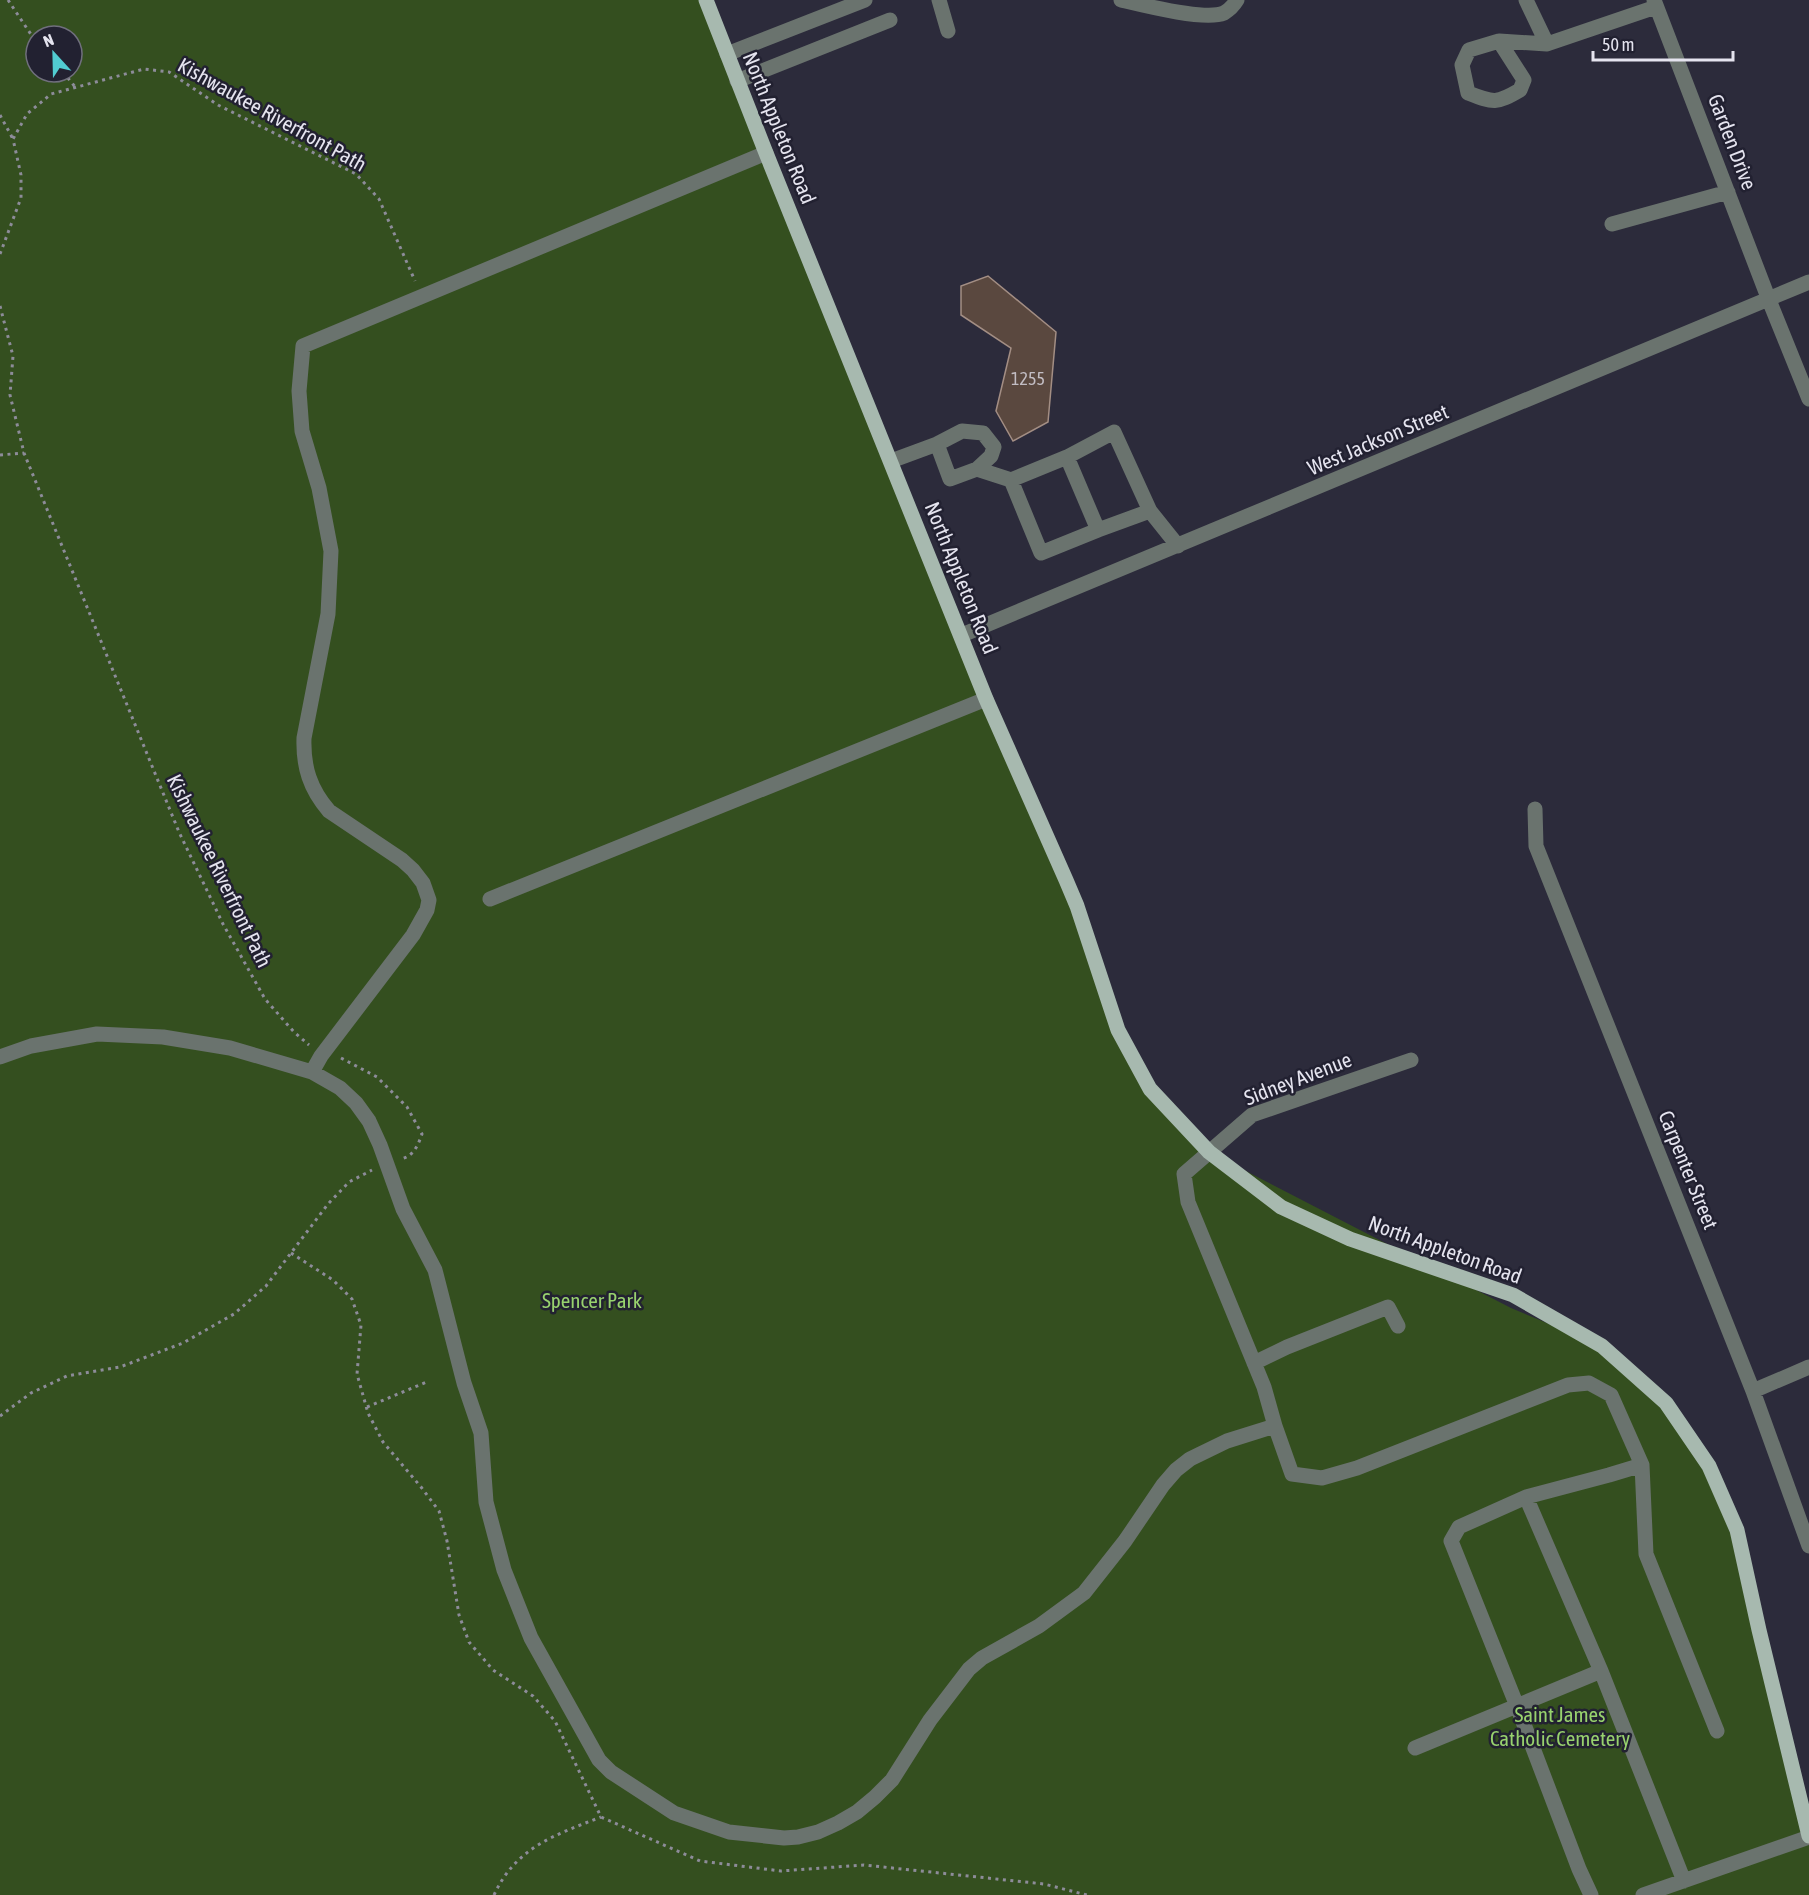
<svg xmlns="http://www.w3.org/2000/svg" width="1809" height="1895" font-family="'Asap Condensed',sans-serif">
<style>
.green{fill:#344f1f;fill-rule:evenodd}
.building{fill:#5a483f;stroke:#a38e84;stroke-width:1.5}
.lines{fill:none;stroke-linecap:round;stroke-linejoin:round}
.path{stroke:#8d8c99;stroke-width:3;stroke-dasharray:3 4.5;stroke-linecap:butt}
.minor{stroke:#6a736e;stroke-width:15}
.major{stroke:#a7b9af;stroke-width:15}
.labels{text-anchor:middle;stroke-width:5;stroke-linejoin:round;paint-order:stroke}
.number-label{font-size:18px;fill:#c2bdc3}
.street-label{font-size:21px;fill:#e5e4ef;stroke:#222131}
.park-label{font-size:21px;fill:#98d26e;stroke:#222131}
</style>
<rect width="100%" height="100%" fill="#2c2b3b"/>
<!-- green -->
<path class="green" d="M0,0H708L1077,906L1118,1030L1150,1089L1209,1152L1511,1308L1602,1346L1666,1403L1737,1530L1809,1836V1895H0ZM36,36H72V72H36Z"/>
<!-- building -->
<path class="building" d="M988,276L1056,332L1048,422L1013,441L996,411L1011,348L961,315V286Z"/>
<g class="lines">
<!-- path -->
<path class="path" d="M8,0L36,42
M63,72L76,88
M0,115L13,139
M0,254L21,198V175L13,139L27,114L51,94L144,69L169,72L218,105L356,174L379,199L415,281
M0,306L13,356L10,395L24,453L179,832L223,924L265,999L294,1032L309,1045
M0,455L24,453
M341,1058L377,1077L407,1107L422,1134C418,1145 414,1156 401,1159
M291,1253L333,1280L352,1299L361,1325L357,1374L368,1413L383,1442L421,1487L439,1511L447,1541L459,1615L469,1642L493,1670L533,1696L555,1721L601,1817L700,1861L781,1871L864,1865L1044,1884L1087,1895
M367,1407L429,1381
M0,1416L31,1393L67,1376L120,1367L183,1343L234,1314L266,1286L328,1204L349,1182L372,1170
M494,1895C516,1847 555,1835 601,1817"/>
<!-- minor -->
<path class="minor" d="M939,0L948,31
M1121,0C1142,5 1205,21 1224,13C1229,10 1234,5 1237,0
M1526,0L1547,44
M1654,0L1769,300L1809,399
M1499,41L1524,80L1520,90C1496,104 1494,103 1468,93L1462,65L1469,50Z
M1499,41L1547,44L1656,7
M727,54L865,0
M737,81L890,20
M1612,224L1728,192
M937,444L962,431L983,433L994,447L991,456L977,469
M891,461L937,444L950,479L977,469L1011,480L1067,457L1114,432L1150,511L1178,546
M1011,480L1041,553L1098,530L1067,457
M1098,530L1150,511
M962,635L1809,282
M1535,809L1536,846L1753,1391L1809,1546
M490,899L986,699
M0,1057L31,1046L97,1034L163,1037L230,1048L312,1072L340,1088L356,1103L369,1121L380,1145L403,1209L435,1270L464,1383L481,1433L486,1502L504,1570L531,1638L599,1760L611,1772L674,1813L729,1832L784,1838L798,1837L818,1832L838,1823L857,1812L875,1797L892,1780L930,1720L969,1669L982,1658L1039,1626L1084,1593L1125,1541L1163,1485L1176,1470L1190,1459L1227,1441L1275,1426
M1411,1060L1252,1115L1184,1174L1188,1202L1264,1387L1275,1426L1292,1474L1322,1478L1357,1468L1568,1385L1589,1383L1611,1395L1642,1465L1646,1554L1717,1731
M312,1072L321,1056L413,935L427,910L429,900L423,883L413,870L402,860L329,811C310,789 303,767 304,738L328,614L331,551L319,488L302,431L299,391L303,346L766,153
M1254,1363L1287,1347L1388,1307L1398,1326
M1753,1391L1809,1367
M1526,1497L1609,1475L1642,1465
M1415,1748L1601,1671
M1591,1895L1579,1869L1517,1706L1451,1541L1459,1527L1526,1497L1601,1671L1684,1881
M1643,1895L1809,1837"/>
<!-- major -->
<path class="major" d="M706,0L766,153L986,699L1066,880L1077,906L1118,1030L1150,1089L1209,1152L1281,1207L1350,1239L1513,1295L1602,1346L1666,1403L1709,1466L1737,1530L1759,1630L1809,1836"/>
</g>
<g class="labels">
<!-- number labels -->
<g class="number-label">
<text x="1028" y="385">1255</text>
</g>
<!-- street labels -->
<g class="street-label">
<text transform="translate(272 115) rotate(29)" y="7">Kishwaukee Riverfront Path</text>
<text transform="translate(779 128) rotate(68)" y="7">North Appleton Road</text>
<text transform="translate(1732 142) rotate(69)" y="7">Garden Drive</text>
<text transform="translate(1378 440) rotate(-23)" y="7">West Jackson Street</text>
<text transform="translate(961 578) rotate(68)" y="7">North Appleton Road</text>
<text transform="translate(219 871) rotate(64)" y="7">Kishwaukee Riverfront Path</text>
<text transform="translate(1298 1079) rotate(-21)" y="7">Sidney Avenue</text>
<text transform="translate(1688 1170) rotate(68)" y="7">Carpenter Street</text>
<text transform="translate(1445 1250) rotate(20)" y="7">North Appleton Road</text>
</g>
<!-- park labels -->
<g class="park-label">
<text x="592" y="1308">Spencer Park</text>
<text x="1560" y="1722">Saint James<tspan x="1560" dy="24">Catholic Cemetery</tspan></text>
</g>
</g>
<!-- north arrow -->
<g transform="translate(54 54) rotate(338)"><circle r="28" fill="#222131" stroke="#706f7d" stroke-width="1.5"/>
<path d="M0-4.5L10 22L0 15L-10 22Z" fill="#51ccd1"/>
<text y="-9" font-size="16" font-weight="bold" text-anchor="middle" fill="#e5e4ef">N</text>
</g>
<!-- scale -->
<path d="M1593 51v9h140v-9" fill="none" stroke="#e5e4ef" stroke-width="3"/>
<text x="1602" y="51" font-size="18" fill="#e5e4ef" stroke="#222131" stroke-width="4.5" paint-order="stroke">50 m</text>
</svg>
